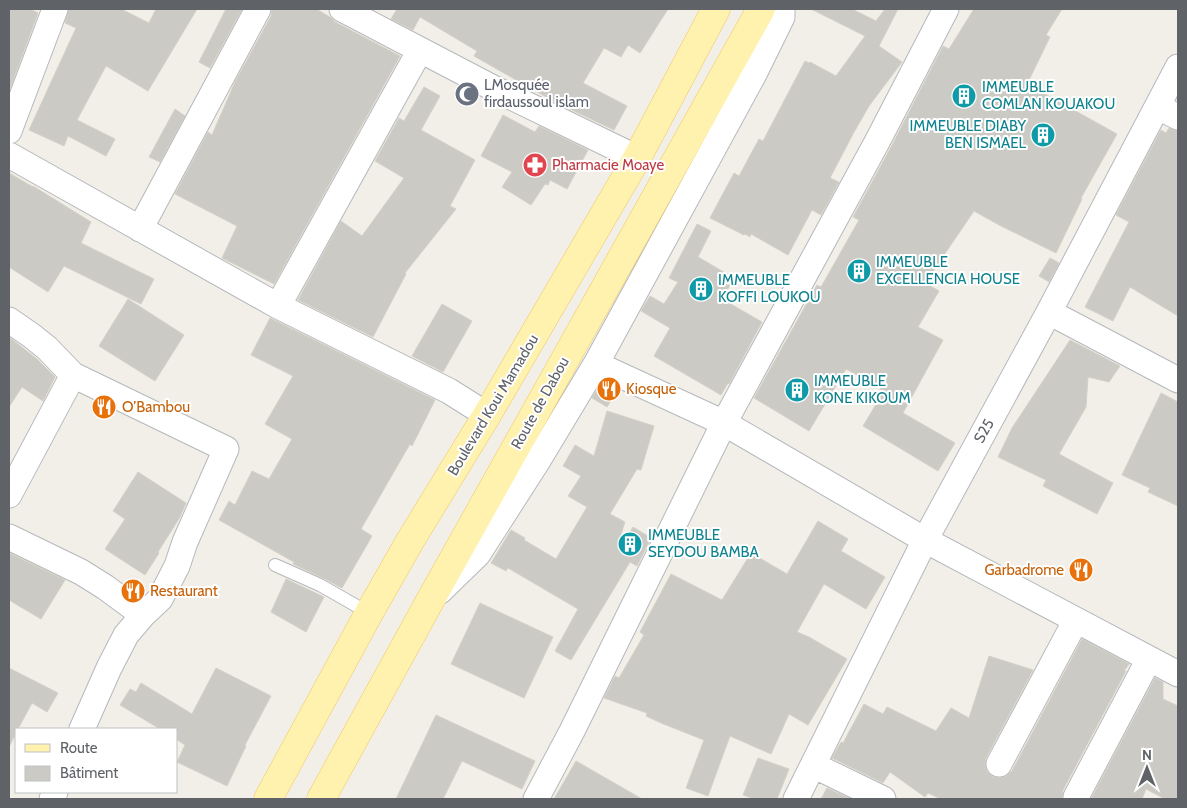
<svg xmlns="http://www.w3.org/2000/svg" width="1187" height="808" font-family="Cabin,sans-serif">
<style>
.building{fill:#cccac5;stroke:#d6d1c6}
.lines{fill:none;stroke-linecap:round;stroke-linejoin:round}
.service-casing{stroke:#b5b8bc;stroke-width:14}
.minor-casing{stroke:#b5b8bc;stroke-width:27}
.primary-casing{stroke:#f2c960;stroke-width:29}
.service{stroke:#fff;stroke-width:12}
.minor{stroke:#fff;stroke-width:25}
.primary{stroke:#fff2af;stroke-width:28}
.labels{text-anchor:middle;stroke-width:4;stroke-linejoin:round;paint-order:stroke}
.worship-label{font-size:15px;fill:#5b616d;stroke:#fff;text-anchor:start}
.culture-label{font-size:15px;fill:#0d838f;stroke:#fff;text-anchor:start}
.health-label{font-size:15px;fill:#be3a42;stroke:#fff;text-anchor:start}
.food-label{font-size:15px;fill:#c56008;stroke:#fff;text-anchor:start}
.street-label{font-size:15px;fill:#5f6368;stroke:#fff}
</style>
<rect width="100%" height="100%" fill="#f1efe8"/>
<!-- building -->
<path class="building" d="M9,9H30L38,13L9,91Z
M69,9H121L149,23L156,9H197L148,91L106,66L77,120L115,139L106,156L68,136L64,146L29,130L76,28L65,23Z
M226,9H242L210,68L199,62Z
M272,9H316L330,17L335,22L400,56L274,284L222,258L237,226L175,194L208,132L212,135L235,82L271,16Z
M397,9H668L640,53L628,45L621,57L604,48L583,83L627,106L614,130L553,101L474,56L477,51L420,17L413,30L391,19Z
M811,9H852L876,21L885,9H898L879,46L902,62L869,106L853,134L830,178L839,182L821,215L812,210L788,255L751,234L750,237L745,234L744,235L710,218L734,173L739,176L759,139L763,141L805,61L809,63L810,62L836,76L865,36Z
M974,9H1062L1046,35L1050,37L1027,84L1117,134L1081,198L1082,199L1056,253L1001,226L974,211L925,283L939,291L918,327L943,340L903,413L955,443L938,471L863,426L881,396L878,394L881,388L846,369L809,431L754,398L817,285L821,287L859,220L853,217L890,149L943,46L949,49Z
M424,87L440,96L421,130L475,160L450,206L456,209L405,273L406,274L373,337L298,300L341,221L362,236L404,178L375,161L399,118L404,121Z
M175,109L185,116L160,162L149,157Z
M503,115L535,132L539,126L588,150L567,189L550,180L548,185L545,184L531,205L502,187L512,172L481,156Z
M1169,128L1178,131V316L1130,287L1113,321L1085,307L1129,222L1116,215L1161,130L1166,133Z
M9,173L33,187V186L91,222L81,243L154,279L141,304L64,266L48,292L9,267Z
M697,224L711,231L698,257L734,278L722,299L762,322L729,384L728,383L721,395L654,356L670,328L641,311L650,296L664,304L678,282L669,278Z
M1050,258L1059,263L1049,282L1039,276Z
M128,299L184,335L155,381L99,346Z
M442,304L472,321L443,372L412,356Z
M270,318L435,400L412,446L410,444L361,529L372,536L342,588L323,578L293,564L294,562L219,520L229,501L235,505L252,471L269,479L292,439L265,424L293,376L251,355Z
M9,337L37,359L55,377L43,401L22,387L9,407Z
M1070,340L1120,366L1109,382L1088,377L1086,407L1059,454L1113,483L1097,514L1043,486L1046,480L998,457L1012,428Z
M602,382L617,390L607,407L592,398Z
M1161,393L1178,402V506L1148,492L1150,488L1122,475Z
M607,411L654,426L641,470L637,469L610,514L625,522L619,540L624,542L633,527L651,538L637,566L630,562L571,660L555,651L578,609L508,568L506,571L491,563L511,530L525,538L524,540L556,559L587,507L568,496L581,476L563,466L575,445L594,456Z
M138,472L186,503L180,517L158,552L159,553L145,575L105,549L125,519L113,511Z
M818,521L848,539L841,551L885,577L866,609L824,584L797,632L809,637L847,659L808,725L789,714L771,754L730,736L708,796L686,788L704,740L661,723L646,716L647,713L604,698L615,676L619,678L644,635L640,632L671,574L722,600L751,553L787,574Z
M9,553L65,580L41,619L9,600Z
M286,579L324,597L306,632L271,612Z
M480,603L553,637L524,698L451,664Z
M1082,639L1129,664L1124,671H1126L1063,790L1062,799H941L928,793L925,797L890,772L883,783L832,758L841,742L843,743L864,704L883,714L887,707L936,731L951,708L969,718L989,656L1033,670L986,758L985,765L987,772L993,777L999,778L1006,776L1012,771Z
M9,668L58,693L47,712L32,703L18,729H16V733L9,747Z
M216,668L271,696L245,745L246,746L227,786L177,762L185,745L176,739V729H160L120,705L130,689L136,692L141,683L192,714Z
M1155,678L1163,682V699L1178,706V799H1165L1146,789L1142,799H1091Z
M436,715L535,761L522,789L462,761L443,799H396Z
M758,758L789,769L777,799H755L743,795Z
M576,761L642,799H554Z
M827,788L851,799H821Z"/>
<g class="lines">
<defs>
<path id="service" d="M275,565L320,585L369,613"/>
<path id="minor" d="M342,9L495,89L637,158
M1158,107L1178,117
M9,131L55,9
M9,155L278,306L449,391L487,415
M140,229L258,9
M278,306L420,50
M1049,312L1178,380
M9,320L32,336L47,348L73,375L226,449L185,542L177,566L160,599L143,615L126,635L109,668L82,729
M596,364L724,423L925,540L1178,674
M9,495L73,375
M9,537L81,572L105,587L143,615
M440,591L478,554L537,462L596,364L754,74L782,17V9
M999,764L1076,620
M813,765L883,799
M1076,797L1149,659
M52,799L55,792
M536,799L572,731L724,423L877,142L946,9
M796,799L925,540L1049,312L1178,67"/>
<path id="primary" d="M268,799L369,613L410,541L487,415L637,158L716,9
M321,799L431,599L761,9"/>
</defs>
<!-- service casing -->
<use href="#service" class="service-casing"/>
<!-- minor casing -->
<use href="#minor" class="minor-casing"/>
<!-- primary casing -->
<use href="#primary" class="primary-casing"/>
<!-- service -->
<use href="#service" class="service"/>
<!-- minor -->
<use href="#minor" class="minor"/>
<!-- primary -->
<use href="#primary" class="primary"/>
</g>
<!-- icons -->
<defs>
<symbol id="mosque-disc" viewBox="-11 -11 22 22"><circle r="9.5" fill="#6b7280" stroke="#fff"/><path d="M3.5-4.9A6 6 0 1 0 3.5 4.9A5 5 0 1 1 3.5-4.9Z" fill="#fff"/></symbol>
<symbol id="building-disc" viewBox="-11 -11 22 22"><circle r="9.5" fill="#0f9aa8" stroke="#fff"/><path d="M-4-6H4V6H1V3H-1V6H-4ZM-2.5-4.3h1.7v1.8h-1.7ZM.8-4.3h1.7v1.8H.8ZM-2.5-1h1.7V.8h-1.7ZM.8-1h1.7V.8H.8Z" fill="#fff"/></symbol>
<symbol id="pharmacy-disc" viewBox="-11 -11 22 22"><circle r="9.5" fill="#e0444e" stroke="#fff"/><path d="M-2-6h4v4h4v4h-4v4h-4v-4h-4v-4h4Z" fill="#fff"/></symbol>
<symbol id="restaurant-disc" viewBox="-11 -11 22 22"><circle r="9.5" fill="#e8710a" stroke="#fff"/><path d="M-5-6h1v4h1v-4h1v4h1v-4h1v5L-1.5 .5V6h-2V.5L-5-1ZM5-6V6H3V1.5H1.5Q1.5-4 5-6Z" fill="#fff"/></symbol>
</defs>
<g fill-rule="evenodd">
<use href="#mosque-disc" x="453" y="80" width="28" height="28"/>
<use href="#building-disc" x="950" y="82" width="28" height="28"/>
<use href="#building-disc" x="1029" y="121" width="28" height="28"/>
<use href="#pharmacy-disc" x="521" y="151" width="28" height="28"/>
<use href="#building-disc" x="845" y="257" width="28" height="28"/>
<use href="#building-disc" x="687" y="275" width="28" height="28"/>
<use href="#restaurant-disc" x="595" y="375" width="28" height="28"/>
<use href="#building-disc" x="783" y="376" width="28" height="28"/>
<use href="#restaurant-disc" x="90" y="393" width="28" height="28"/>
<use href="#building-disc" x="616" y="530" width="28" height="28"/>
<use href="#restaurant-disc" x="1067" y="556" width="28" height="28"/>
<use href="#restaurant-disc" x="119" y="577" width="28" height="28"/>
</g>
<g class="labels">
<!-- worship labels -->
<g class="worship-label">
<text x="484" y="90">LMosquée<tspan x="484" dy="17">firdaussoul islam</tspan></text>
</g>
<!-- culture labels -->
<g class="culture-label">
<text x="982" y="92">IMMEUBLE<tspan x="982" dy="17">COMLAN KOUAKOU</tspan></text>
<text x="1026" y="131" text-anchor="end">IMMEUBLE DIABY<tspan x="1026" dy="17">BEN ISMAEL</tspan></text>
<text x="876" y="267">IMMEUBLE<tspan x="876" dy="17">EXCELLENCIA HOUSE</tspan></text>
<text x="718" y="285">IMMEUBLE<tspan x="718" dy="17">KOFFI LOUKOU</tspan></text>
<text x="814" y="386">IMMEUBLE<tspan x="814" dy="17">KONE KIKOUM</tspan></text>
<text x="648" y="540">IMMEUBLE<tspan x="648" dy="17">SEYDOU BAMBA</tspan></text>
</g>
<!-- health labels -->
<g class="health-label">
<text x="552" y="170">Pharmacie Moaye</text>
</g>
<!-- food labels -->
<g class="food-label">
<text x="626" y="394">Kiosque</text>
<text x="122" y="412">O’Bambou</text>
<text x="1064" y="575" text-anchor="end">Garbadrome</text>
<text x="150" y="596">Restaurant</text>
</g>
<!-- street labels -->
<g class="street-label">
<text transform="translate(540 403) rotate(-61)" y="5">Route de Dabou</text>
<text transform="translate(493 405) rotate(-59)" y="5">Boulevard Koui Mamadou</text>
<text transform="translate(984 431) rotate(-61)" y="5">S25</text>
</g>
</g>
<!-- border -->
<rect width="1187" height="808" fill="none" stroke="#5f6368" stroke-width="20"/>
<!-- legend -->
<rect x="15" y="728" width="162" height="65" fill="#ffffff" stroke="#bfc1c3"/>
<rect x="25" y="744" width="25" height="8" fill="#fff2af" stroke="#bfc1c3"/>
<text x="60" y="753" font-size="15" fill="#5f6368">Route</text>
<rect x="25" y="766" width="25" height="15" fill="#cccac5" stroke="#bfc1c3"/>
<text x="60" y="778" font-size="15" fill="#5f6368">Bâtiment</text>
<!-- north arrow -->
<g transform="translate(1147 768)" stroke="#ffffff" stroke-width="4" paint-order="stroke">
<path d="M0-4L9 19L0 12L-9 19Z" fill="#5f6368"/>
<text y="-8" font-size="14" font-weight="bold" text-anchor="middle" fill="#5f6368">N</text>
</g>
</svg>
